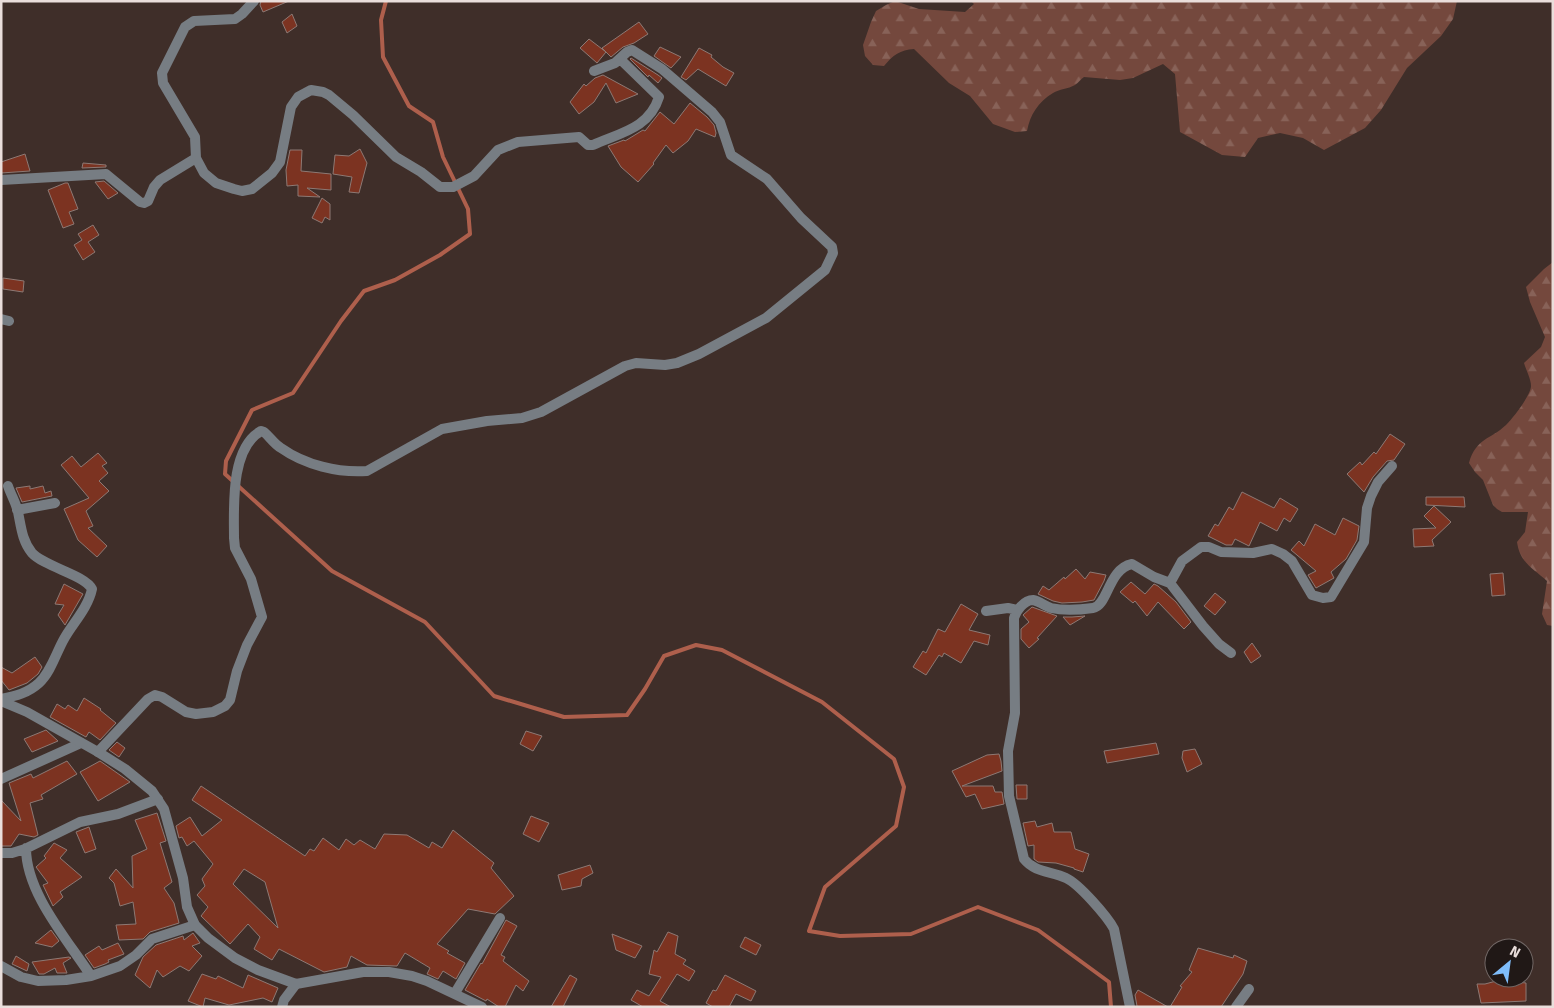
<svg xmlns="http://www.w3.org/2000/svg" width="1554" height="1008" font-family="'Fira Sans',sans-serif">
<style>
.forest{fill:url(#forest-firs)}
.lines{fill:none;stroke-linecap:round;stroke-linejoin:round}
.stream{stroke:#ae5f4c;stroke-width:4}
.building{fill:#7c3321;stroke:#8d7974;fill-rule:evenodd}
.minor{stroke:#777d83;stroke-width:10}
.tertiary{stroke:#777d83;stroke-width:10}
</style>
<defs>
<pattern id="forest-firs" width="22" height="20" patternUnits="userSpaceOnUse" patternTransform="scale(1.25)"><rect width="22" height="20" fill="#74483d"/><path d="M5 1l3.5 6h-7zM16 11l3.5 6h-7z" fill="#886258"/></pattern>
</defs>
<rect width="100%" height="100%" fill="#3f2e29"/>
<!-- forest -->
<path class="forest" d="M895,1L919,9L965,12L974,4L971,1H1457L1453,19L1441,36L1407,68L1381,110L1365,128L1324,150L1303,138L1280,133L1258,138L1245,157L1222,155L1180,132L1175,74L1163,64L1133,78L1120,80L1084,77C1081,79 1078,83 1075,85C1068,89 1059,89 1053,93C1038,102 1030,115 1027,131L1015,132L993,124L970,96L949,83L914,49C900,50 893,55 884,66L873,65L865,56L863,45L871,22L876,11L886,5Z
M1553,262V626L1547,625L1542,614L1547,581C1533,568 1520,563 1517,542L1525,532L1528,512H1502L1497,509L1493,505L1483,480L1475,472L1469,463C1476,438 1490,440 1506,425C1513,418 1531,395 1531,386C1531,379 1526,370 1524,363L1541,347L1545,337L1530,302L1526,287L1544,269Z"/>
<g class="lines">
<!-- stream -->
<path class="stream" d="M386,1L381,20L383,57L409,106L433,122L443,157L468,209L470,234L440,255L395,280L364,291L341,321L293,393L252,410L226,461L225,474L332,571L425,622L494,696L564,717L627,715L645,689L664,656L696,645L722,650L822,702L894,759L904,787L896,826L825,887L809,931L840,936L911,934L978,907L1038,930L1109,982L1111,1007"/>
</g>
<!-- building -->
<path class="building" d="M261,1H289L263,12L260,5Z
M292,14L297,26L287,33L282,22Z
M639,22L648,34L634,43L623,47L611,57L602,48Z
M589,39L606,52L597,63L580,48Z
M660,47L681,57L671,68L654,56Z
M699,48L712,55L711,57L723,67L734,73L726,86L698,69L686,80L681,77Z
M631,58L658,75L662,78L658,83L649,75L648,77L630,59Z
M603,75L638,94L616,103L606,83L594,102L579,114L570,102L584,84L586,86L595,78Z
M690,103L707,117L714,125L716,133L715,137L696,129L688,141L673,153L666,145L653,163L654,164L638,182L621,167L608,146L624,140L625,141L643,130L645,131L660,112L674,124Z
M360,149L367,163L359,193L349,192L352,177L333,174L335,155L349,156Z
M290,150H302L301,171L331,174V190L307,188L320,197L298,196V185L287,186L286,170Z
M25,154L30,171L1,173V162Z
M83,163L106,165V167L82,168Z
M104,181L118,193L108,199L95,182Z
M65,183H68L78,209L69,212L74,224L63,228L48,190Z
M322,198L330,204V220L325,217L322,223L312,218Z
M93,225L99,235L88,242L95,252L83,260L74,245L82,240L78,234Z
M3,278L24,281L23,292L3,289Z
M1390,434L1405,444L1394,460L1387,461L1373,477L1364,492L1347,474L1360,462L1362,465L1374,452L1376,454Z
M98,453L107,463L102,466L108,473L99,481L109,491L86,511L93,526L88,528L107,546L97,557L78,540L64,509L89,498L61,465L72,456L81,467Z
M30,486V489L43,486L45,493L51,491L52,496L22,502L16,488Z
M1242,492L1274,508L1280,498L1298,509L1290,522L1284,518L1277,531L1260,522L1249,546L1235,539L1232,545H1226L1208,536L1215,524L1218,526L1229,507L1233,510Z
M1426,497H1464L1465,507L1426,505Z
M1434,506L1451,522L1432,540L1434,546L1414,547L1413,529L1436,528L1424,516Z
M1343,518L1359,526L1357,540L1346,559L1331,572L1334,578L1316,588L1308,575L1316,571L1291,550L1299,541L1304,546L1315,524L1335,535Z
M1076,569L1085,579L1090,572L1106,575L1104,581L1094,600L1082,602L1062,603L1053,601L1038,594L1043,586L1049,590L1064,577L1065,579Z
M1503,573L1505,595L1492,596L1490,574Z
M1131,582L1145,594L1154,584L1158,586L1176,602L1191,622L1184,629L1158,602L1147,616L1135,601L1133,603L1120,592Z
M64,584L83,594L65,625L58,615L64,605L55,604Z
M1215,593L1226,602L1215,615L1204,606Z
M961,604L978,614L969,630L990,635L988,645L974,641L961,663L944,653L942,657L939,655L926,675L913,667L923,651L926,653L938,629L945,632Z
M1032,607L1057,616L1037,638L1039,639L1029,648L1021,639V629L1029,622L1023,615Z
M1085,616L1070,625L1063,617H1072Z
M1252,643L1261,656L1251,663L1244,652Z
M35,657L42,667L38,674L27,683L9,690L1,680V667L12,673Z
M84,698L101,709L100,710L116,723L100,740L89,732L86,737L50,717L57,704L65,709L68,705L77,711Z
M46,730L58,741L32,752L24,739Z
M526,731L542,736L533,751L520,744Z
M117,742L125,748L119,757L109,750Z
M1156,743L1159,754L1107,763L1104,751Z
M1195,749L1202,764L1187,772L1182,758L1183,751Z
M999,754L1001,761L1002,771L962,786H993L995,792H1002L1004,804L982,809L975,794L966,797L952,771L987,755Z
M67,761L77,774L41,795L43,799L30,803L38,835L34,837L19,834L11,846H1V800L21,821L9,783L31,774L33,778Z
M100,761L130,782L98,801L80,772Z
M1016,785H1027V799H1017Z
M201,786L305,856L310,849L314,851L323,838L339,850L346,839L354,845L360,840L375,849L384,834L407,835L429,848L432,842L442,848L453,830L494,863L491,868L514,896L495,914L468,909L437,944L449,951L447,953L465,963L456,979L443,971L438,979L427,974L430,968L405,953L397,966L367,965L351,956L347,967L324,972L279,949L272,960L254,949L260,937L248,924L230,944L201,916L208,907L197,895L205,886L202,879L213,864L194,841L187,846L182,837L179,838L176,826L190,817L202,836L222,820L192,800ZM244,869L265,882L278,928L233,884Z
M157,813L166,841L160,843L172,882L164,888L174,903L179,923L150,932L143,939L119,940L116,925L136,924L133,902L120,906L114,883L109,878L116,869L133,888L132,856L147,849L135,820Z
M531,816L549,823L539,842L523,834Z
M1035,821L1037,827L1052,823L1054,832H1071L1075,849L1089,854L1083,872L1074,869V868L1056,863L1038,862L1034,859V845L1028,846L1023,823Z
M89,827L96,849L85,853L76,832Z
M54,843L67,850L60,858L82,877L60,892L63,897L53,906L43,885L48,883L36,867L46,858L44,856Z
M590,865L593,873L582,879L581,886L562,890L558,875Z
M506,920L517,926L501,955L505,957L503,961L529,981L523,991L516,985L505,1007H499L487,999L486,1001L465,990L481,963L482,964Z
M51,930L59,941L52,947L35,943Z
M668,932L678,936L675,954L686,960L683,964L695,971L689,981L677,974L660,1001L671,1007H643L631,1000L637,990L649,996L661,977L649,974L654,950L657,952Z
M193,933L200,943L192,946L202,956L189,971L180,966L163,977L157,970L150,988L135,975L143,957L156,945L183,936L184,940Z
M612,934L642,946L635,958L616,950Z
M745,937L761,945L756,955L740,947Z
M118,943L124,954L108,960L109,962L105,964L94,968L85,955L99,946L102,950Z
M1198,948L1233,958L1234,955L1247,961L1243,974L1221,1007H1170L1182,987L1180,986L1192,972L1189,970Z
M16,956L29,964L27,971L12,964Z
M69,957L71,958L63,963L67,973H57L55,968L44,974H39L32,962Z
M202,974L216,979L218,976L243,988L248,975L278,988L272,1002L263,998L229,1005L205,998L203,1007L188,1001Z
M570,975L577,979L563,1007H551Z
M725,975L756,991L751,1001L736,994L729,1007H713L706,1003L713,990L716,991Z
M1500,980L1526,983V1001L1481,1003L1477,984H1485Z
M1138,990L1168,1007H1138L1137,1006L1135,995Z"/>
<g class="lines">
<!-- minor -->
<path class="minor" d="M196,158L195,137L163,83L162,73L185,27L194,21L235,19L242,14L254,1
M1,180L106,174L140,202L144,203L148,201L154,187L160,180L196,158L204,173L216,183L234,189L242,191L252,189L272,173L280,162L291,107L298,97L311,90L323,92L329,95L353,115L396,157L421,172L440,187H453L474,176L498,150L518,142L579,137L588,145H593C619,133 649,129 659,97L620,59
M1,319L9,321
M17,510L55,503
M1170,583L1182,561L1201,547H1209L1221,552L1253,553L1272,549L1283,554L1292,561L1312,595L1323,598L1331,597L1364,542L1367,508L1371,496L1378,482L1392,466
M986,611L1008,608L1018,610
M1,699C16,696 28,693 39,683C51,672 56,653 64,639C73,623 88,608 92,589C85,575 45,567 32,553C22,541 21,526 18,512C16,503 11,495 8,486
M98,752L148,699L155,695L162,697L186,712L196,714L213,712L225,706L230,700L237,671L247,645L262,617L251,579L235,548L234,538C234,508 230,448 261,431L264,432C270,437 274,444 281,448C305,465 338,473 367,471L442,429L487,421L522,418L541,412L625,366L636,363L665,365L677,363L699,354L766,318L825,270L833,253L832,247L801,218L767,179L731,155L720,122L712,112L662,69L632,50L627,52L615,63L594,71
M1,779L81,743
M26,848C26,893 67,939 91,976
M1,853H12L25,849L80,822L118,814L158,799
M1,966L21,977L38,981L66,980L91,976L120,966L136,955L152,939L195,925
M455,993L500,918
M282,1007L284,1000L296,984
M1130,1007L1114,929C1107,916 1079,884 1066,878C1052,871 1035,873 1024,859L1009,796L1008,751L1015,713L1014,618C1016,611 1024,600 1033,600C1039,601 1045,606 1051,608C1064,611 1079,610 1093,608C1108,606 1108,569 1132,564L1154,577L1170,583L1203,626L1219,644L1231,653
M1236,1007L1249,989"/>
<!-- tertiary -->
<path class="tertiary" d="M1,701L27,712L98,752L125,769L152,791L164,809L183,878L187,907L195,925L208,938L235,958L258,970L296,984L363,972H389L412,976L427,981L482,1007"/>
</g>
<!-- border -->
<rect width="1554" height="1008" fill="none" stroke="#eadedb" stroke-width="5"/>
<!-- north arrow -->
<g transform="translate(1509 963) rotate(29)"><circle r="24" fill="#201816" stroke="#716765"/>
<path d="M0-4L9 19L0 12L-9 19Z" fill="#7fbdfa"/>
<text y="-8" font-size="14" font-weight="bold" text-anchor="middle" fill="#eadedb">N</text>
</g>
</svg>
